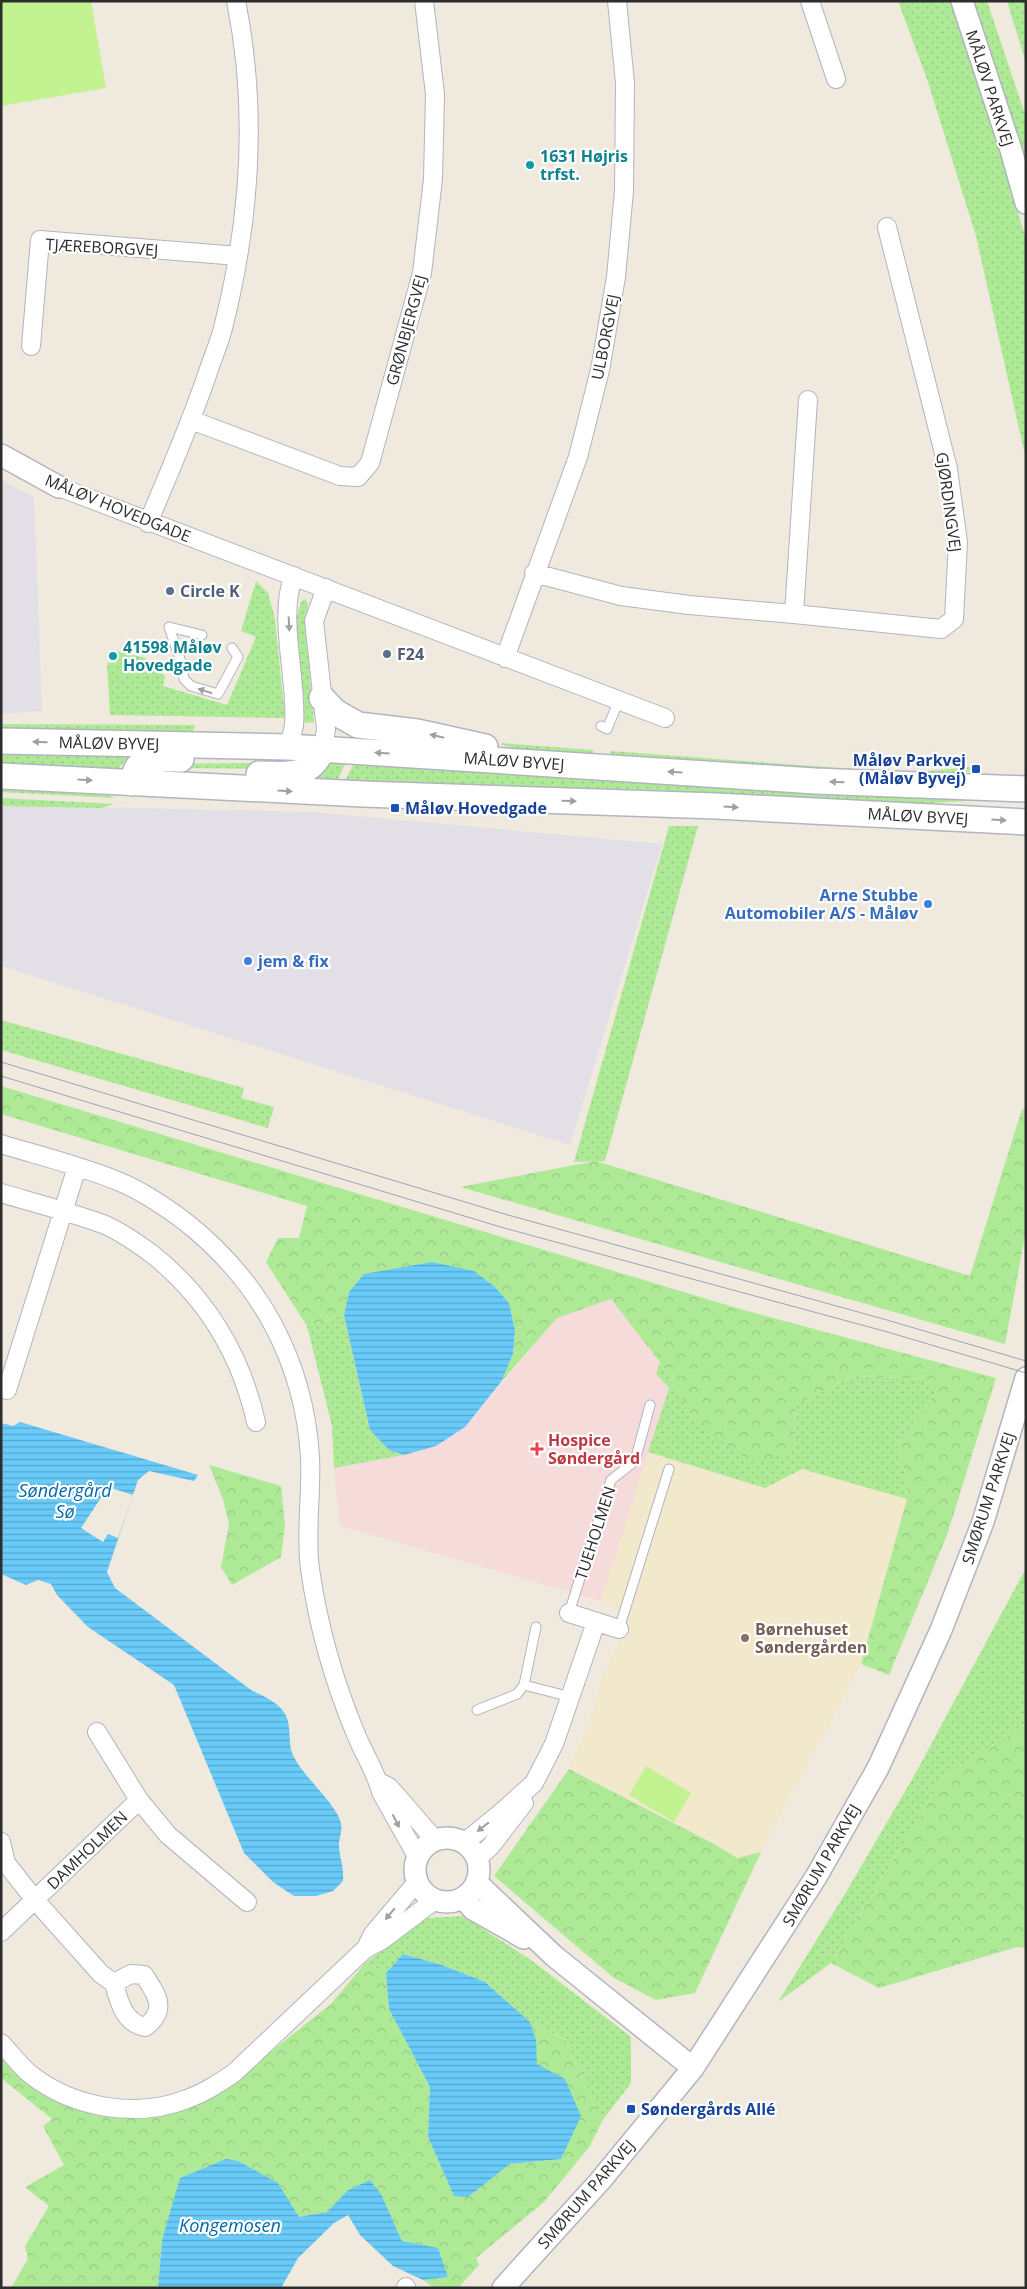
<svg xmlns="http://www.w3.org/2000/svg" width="1027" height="2289" font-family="'Open Sans',sans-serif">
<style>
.industrial{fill:#e2dfe7}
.education{fill:#f2e8cc}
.medical{fill:#f6dbdb}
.grass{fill:url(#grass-dots)}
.forest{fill:url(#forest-crowns)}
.pitch{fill:#c3f291}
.water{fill:url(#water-rules)}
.pier{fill:#efe9de}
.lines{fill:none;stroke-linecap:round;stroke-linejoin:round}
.service-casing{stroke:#b2b4c1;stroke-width:11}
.minor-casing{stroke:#b2b4c1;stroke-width:20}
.tertiary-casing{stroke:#b2b4c1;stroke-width:24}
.secondary-casing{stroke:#b2b4c1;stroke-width:28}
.service{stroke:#fff;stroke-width:9}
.minor{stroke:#fff;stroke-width:18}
.tertiary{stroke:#fff;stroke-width:21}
.secondary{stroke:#fff;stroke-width:25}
.tram{stroke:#a0a2b8;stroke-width:1}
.oneway{fill:#a0a0a0}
.culture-dot{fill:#0f9aa8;stroke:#fff;stroke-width:2}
.service-dot{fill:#5c6f8a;stroke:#fff;stroke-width:2}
.transit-dot{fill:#1a4fb4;stroke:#fff;stroke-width:2}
.shop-dot{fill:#3f7fe0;stroke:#fff;stroke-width:2}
.health-dot{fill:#e0444e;stroke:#fff;stroke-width:2}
.education-dot{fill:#8d6e63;stroke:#fff;stroke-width:2}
.labels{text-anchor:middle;stroke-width:4.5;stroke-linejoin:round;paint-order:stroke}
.street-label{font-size:16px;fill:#2d2d2d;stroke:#fff}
.culture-label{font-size:16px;font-weight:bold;fill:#0d838f;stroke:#fff;text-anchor:start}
.service-label{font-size:16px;font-weight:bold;fill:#4e5e75;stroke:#fff;text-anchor:start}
.transit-label{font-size:16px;font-weight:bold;fill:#164399;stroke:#fff;text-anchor:start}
.shop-label{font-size:16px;font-weight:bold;fill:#366cbe;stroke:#fff;text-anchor:end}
.health-label{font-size:16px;font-weight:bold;fill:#be3a42;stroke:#fff;text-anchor:start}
.education-label{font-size:16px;font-weight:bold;fill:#785e54;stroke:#fff;text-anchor:start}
.water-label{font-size:18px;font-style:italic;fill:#0167ac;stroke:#fff}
</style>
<defs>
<pattern id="grass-dots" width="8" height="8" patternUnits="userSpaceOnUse" patternTransform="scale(1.25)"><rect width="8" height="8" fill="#aeea96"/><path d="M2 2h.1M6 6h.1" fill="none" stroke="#96c982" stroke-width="1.8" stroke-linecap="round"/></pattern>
<pattern id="forest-crowns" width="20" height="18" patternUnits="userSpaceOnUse" patternTransform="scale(1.25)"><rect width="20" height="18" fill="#aeea96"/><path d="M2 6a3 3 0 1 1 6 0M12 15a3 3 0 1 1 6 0" fill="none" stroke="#96c982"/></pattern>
<pattern id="water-rules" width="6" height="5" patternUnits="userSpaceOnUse" patternTransform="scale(1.25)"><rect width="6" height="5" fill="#69cbf9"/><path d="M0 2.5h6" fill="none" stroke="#57a5ca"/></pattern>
</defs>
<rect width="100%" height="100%" fill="#efe9de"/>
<!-- industrial -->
<path class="industrial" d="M1,480L34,497L42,711L1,714Z
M1,805L312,812L662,844L570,1145L1,966Z"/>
<!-- education -->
<path class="education" d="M648,1452L765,1488L802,1469L907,1499L861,1664L761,1852L737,1858L714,1844L569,1769L589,1724L600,1683L633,1612L601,1601Z"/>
<!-- medical -->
<path class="medical" d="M611,1299L660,1362L656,1374L669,1388L601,1601L340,1526L334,1468L404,1455L436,1446L465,1427L557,1318Z"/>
<!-- grass -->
<path class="grass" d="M898,1H951L988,113L1026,239V460L976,236L927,79Z
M973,1H987L1026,117V167Z
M1007,1H1026V63Z
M256,581L268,593L275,619L285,718L110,715L107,663H116L117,651L145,658L165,676L163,686L227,705L256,637L241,631Z
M305,599L308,603L305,624L314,722L301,723L295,622L301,602Z
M1,724L195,725L193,732L1,730Z
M502,743L593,750L592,757L532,752L501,745Z
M611,751L906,773L972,767V771L925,777L608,759Z
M1,752L141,754L127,759L116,771L1,765Z
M333,757L348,758L336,783L296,781C313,778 327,776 333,757Z
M281,758H303L268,769L188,768L151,773L158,764L249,763Z
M356,759L965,799V801L914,804L654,790L345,781Z
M1,787L103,793L115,798L1,792Z
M1,798L114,804L102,808L1,806Z
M669,826H698L605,1161L574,1162Z
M1,1020L244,1088L241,1098L274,1107L268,1128L1,1050Z
M344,1315L370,1430L389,1450L404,1455L334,1468L332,1426L307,1326Z
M660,1362L697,1425L794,1450L796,1405L854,1376L928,1379L936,1393L897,1444L906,1477L907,1499L802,1469L765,1488L648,1452L669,1388L656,1374Z
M1026,1568V1721L1023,1726L944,1776L831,1963L778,2002L845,1894L914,1776Z
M463,1916L531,1960L631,2037V2083L602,2121L566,2040L530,2022L485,1982L442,1965L403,1954L386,1973L366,1962L427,1918Z"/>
<!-- forest -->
<path class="forest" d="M1,1086L740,1309L996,1378L947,1535L889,1675L861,1664L907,1499L906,1477L897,1444L936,1393L928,1379L854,1376L796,1405L794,1450L755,1464L697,1425L660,1362L611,1299L557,1318L501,1382L513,1354L515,1331L509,1303L495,1287L349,1292L344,1315L307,1326L266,1262L278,1238H299L307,1206L1,1114Z
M1022,1109L1026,1110V1230L1005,1344L460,1187L596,1161L970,1276Z
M209,1465L281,1486L285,1525L281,1557L232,1585L221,1567L229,1524L223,1499Z
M1026,1721V1948L1017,1947L879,1988L831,1963L944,1776L1023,1726Z
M569,1769L714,1844L737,1858L761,1852L695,1993L656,2000L614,1978L494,1876Z
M366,1962L386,1973L389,2009L430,2087L428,2137L454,2196L468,2197L510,2164L561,2159L565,2079L536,2064V2040L530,2022L566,2040L602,2121L590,2146L544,2202L476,2258L479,2265L458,2288H434L423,2280L448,2277L402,2241L382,2196L347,2191L327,2212L299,2217L278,2183L162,2240L158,2288H11L28,2259L25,2246L49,2206L25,2187L64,2165L43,2126L52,2119L1,2078V2052L42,2093L79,2110L135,2116L240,2076L331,2004Z"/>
<!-- pitch -->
<path class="pitch" d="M1,1H91L106,88L1,106Z
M646,1766L691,1793L674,1822L629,1795Z"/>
<!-- water -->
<path class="water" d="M432,1262L474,1271L495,1287L509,1303L515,1331L513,1354L501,1382L465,1427L436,1446L404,1455L389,1450L370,1430L344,1315L349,1292L364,1274Z
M20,1422L198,1475L194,1481L149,1471L138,1480L107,1572L115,1588L251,1690C262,1696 276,1701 283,1711C293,1724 287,1742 293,1755C302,1776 338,1805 341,1824C343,1831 338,1840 339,1847C340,1860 344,1866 343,1881L333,1891L316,1896H294L273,1882L244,1853L174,1685L88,1627L57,1595L51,1584L38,1580L26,1585L1,1574V1423L13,1426Z
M403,1954L442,1965L485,1982L530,2022L536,2040L537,2064L565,2079L581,2116L561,2159L510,2164L468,2197L454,2196L428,2137L430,2087L389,2009L386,1973Z
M226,2159L238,2161L278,2183L299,2217L327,2212L347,2191L370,2180L382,2196L402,2241L438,2248L448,2277L423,2280L393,2266L360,2235L348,2215L334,2223L298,2258L281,2288H158L162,2240L180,2178Z"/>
<!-- pier -->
<path class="pier" d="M108,1487L133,1495L118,1538L108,1534L103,1542L81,1528Z"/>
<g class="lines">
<defs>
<path id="service" d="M202,635L169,627L181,662L184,679L191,686L218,694L238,657L232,648
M601,726L607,729L619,700
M569,1613L611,1480L635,1461L650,1405
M536,1627L524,1685L571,1697
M619,1629L669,1469
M477,1710L517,1694L524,1685"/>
<path id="minor" d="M810,1L836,79
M31,346L40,240L238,256
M191,420L340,476L358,477L370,463L422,273L433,179L435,94L424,1
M59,487L665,718
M148,523C169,473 190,425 207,375C212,359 219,344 223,328C250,221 258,110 236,1
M534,573L621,596L689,605L794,614L941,629L954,619L958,542L948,469L887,227
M794,614L808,400
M505,658L578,457L600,370L616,277L624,191L625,83L617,1
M288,747C290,740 293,732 294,725C298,683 277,614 294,576
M323,749L326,729L314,621L326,588
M1,1144C40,1156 82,1166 120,1182C142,1191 164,1206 183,1220C259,1279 304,1360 310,1457C312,1493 305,1533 310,1569C318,1625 333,1679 355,1732C363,1753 376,1771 381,1792L418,1858
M1,1193C35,1203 70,1212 103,1224C120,1231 137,1243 152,1254C206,1297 241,1355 256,1422
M7,1390L77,1167
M569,1613L619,1629
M97,1732L139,1800L168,1835L247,1902
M381,1783L389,1787L436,1841
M1,1842L6,1863L35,1900L101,1974L114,1983C119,2002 124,2023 145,2027C168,2010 157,1995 144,1975L131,1974L114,1983
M464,1843L503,1811L534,1783L554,1744L596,1622
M477,1859L491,1846L524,1803
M1,1932L139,1800
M368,1944L373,1934L417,1882
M1,2043C11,2053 19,2065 30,2074C73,2108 136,2119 187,2099C204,2093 219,2083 234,2073L365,1949L382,1940L435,1900
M406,2288V2287"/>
<path id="tertiary" d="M962,1L1011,150L1026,203
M1,455L59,487
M415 1870a32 32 0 1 1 64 0a32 32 0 1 1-64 0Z
M477,1883L554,1956L693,2068
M463,1898L473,1909L524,1938
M503,2288L600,2181L693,2068L816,1877L878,1768L941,1630L983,1522L1026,1378"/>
<path id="secondary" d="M322,698L335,712L358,725L417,732L485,747
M1,741L288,747L815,781L1026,789
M259,774C289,774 308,780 323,749
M1,776L363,794L716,806L1026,822
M132,783C133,779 135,771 138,767C147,756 168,759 181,759"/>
</defs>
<!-- service casing -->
<use href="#service" class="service-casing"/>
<!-- minor casing -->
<use href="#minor" class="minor-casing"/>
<!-- tertiary casing -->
<use href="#tertiary" class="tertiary-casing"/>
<!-- secondary casing -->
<use href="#secondary" class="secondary-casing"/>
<!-- service -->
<use href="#service" class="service"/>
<!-- minor -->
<use href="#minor" class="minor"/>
<!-- tertiary -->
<use href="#tertiary" class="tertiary"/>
<!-- secondary -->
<use href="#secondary" class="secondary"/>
<!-- tram -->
<path class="tram" d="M1,1062L508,1215L887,1320L1026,1361
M1,1076L504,1228L884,1331L1026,1373"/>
</g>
<!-- one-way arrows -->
<defs><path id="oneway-solid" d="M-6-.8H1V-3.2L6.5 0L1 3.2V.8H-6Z" transform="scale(1.25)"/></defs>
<g class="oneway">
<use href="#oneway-solid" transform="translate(289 624) rotate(87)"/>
<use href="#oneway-solid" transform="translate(205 691) rotate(-163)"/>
<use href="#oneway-solid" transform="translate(437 736) rotate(-167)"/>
<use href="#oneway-solid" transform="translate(40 742) rotate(-179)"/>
<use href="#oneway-solid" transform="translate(382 753) rotate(-176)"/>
<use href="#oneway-solid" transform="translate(675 772) rotate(-176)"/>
<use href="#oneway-solid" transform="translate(85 780) rotate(3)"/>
<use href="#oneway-solid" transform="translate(837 782) rotate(-178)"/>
<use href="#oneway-solid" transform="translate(285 791) rotate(3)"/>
<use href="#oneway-solid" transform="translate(569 801) rotate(2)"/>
<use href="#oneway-solid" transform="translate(731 807) rotate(3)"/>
<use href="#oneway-solid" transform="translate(999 820) rotate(4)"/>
<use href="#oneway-solid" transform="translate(396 1821) rotate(63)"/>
<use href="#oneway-solid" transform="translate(483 1827) rotate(142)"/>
<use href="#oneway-solid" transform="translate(390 1914) rotate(130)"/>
</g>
<!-- markers -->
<g class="culture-dot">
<circle cx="530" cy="165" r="5"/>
<circle cx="113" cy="656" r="5"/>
</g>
<g class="service-dot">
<circle cx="170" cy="591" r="5"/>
<circle cx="387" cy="654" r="5"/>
</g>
<g class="transit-dot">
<rect x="971" y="764" width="10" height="10" rx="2.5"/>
<rect x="390" y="803" width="10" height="10" rx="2.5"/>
<rect x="626" y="2104" width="10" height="10" rx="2.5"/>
</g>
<g class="shop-dot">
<circle cx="928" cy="904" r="5"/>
<circle cx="248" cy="961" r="5"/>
</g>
<path class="health-dot" d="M534.5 1441.5h5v5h5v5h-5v5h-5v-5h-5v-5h5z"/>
<circle class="education-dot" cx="745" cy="1638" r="5"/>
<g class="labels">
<!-- street labels -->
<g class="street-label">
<text transform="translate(990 88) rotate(72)" y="6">MÅLØV PARKVEJ</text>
<text transform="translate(102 247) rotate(3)" y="6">TJÆREBORGVEJ</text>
<text transform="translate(406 330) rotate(-75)" y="6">GRØNBJERGVEJ</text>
<text transform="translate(605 337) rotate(-79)" y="6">ULBORGVEJ</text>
<text transform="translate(949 502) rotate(82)" y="6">GJØRDINGVEJ</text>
<text transform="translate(118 508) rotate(22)" y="6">MÅLØV HOVEDGADE</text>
<text transform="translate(109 743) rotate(1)" y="6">MÅLØV BYVEJ</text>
<text transform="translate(514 761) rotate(4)" y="6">MÅLØV BYVEJ</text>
<text transform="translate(918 816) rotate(3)" y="6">MÅLØV BYVEJ</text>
<text transform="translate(988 1498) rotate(-72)" y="6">SMØRUM PARKVEJ</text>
<text transform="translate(595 1533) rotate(-72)" y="6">TUEHOLMEN</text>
<text transform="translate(87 1850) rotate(-44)" y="6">DAMHOLMEN</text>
<text transform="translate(821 1865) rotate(-60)" y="6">SMØRUM PARKVEJ</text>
<text transform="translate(586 2194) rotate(-49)" y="6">SMØRUM PARKVEJ</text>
</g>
<!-- culture labels -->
<g class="culture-label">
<text x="540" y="162">1631 Højris<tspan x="540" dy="18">trfst.</tspan></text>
<text x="123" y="653">41598 Måløv<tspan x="123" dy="18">Hovedgade</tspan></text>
</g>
<!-- service labels -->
<g class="service-label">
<text x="180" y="597">Circle K</text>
<text x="397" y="660">F24</text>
</g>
<!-- transit labels -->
<g class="transit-label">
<text x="966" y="766" text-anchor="end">Måløv Parkvej<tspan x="966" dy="18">(Måløv Byvej)</tspan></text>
<text x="405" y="814">Måløv Hovedgade</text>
<text x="641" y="2115">Søndergårds Allé</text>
</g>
<!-- shop labels -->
<g class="shop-label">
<text x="918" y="901">Arne Stubbe<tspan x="918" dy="18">Automobiler A/S - Måløv</tspan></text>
<text x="258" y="967" text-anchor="start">jem &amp; fix</text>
</g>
<!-- health labels -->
<g class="health-label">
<text x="548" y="1446">Hospice<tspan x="548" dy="18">Søndergård</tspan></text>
</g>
<!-- education labels -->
<g class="education-label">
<text x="755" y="1635">Børnehuset<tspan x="755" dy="18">Søndergården</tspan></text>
</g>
<!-- water labels -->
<g class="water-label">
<text x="65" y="1497">Søndergård<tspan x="65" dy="21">Sø</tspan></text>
<text x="230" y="2232">Kongemosen</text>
</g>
</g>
<!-- border -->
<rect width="1027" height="2289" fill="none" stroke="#2d2d2d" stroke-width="5"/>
</svg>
